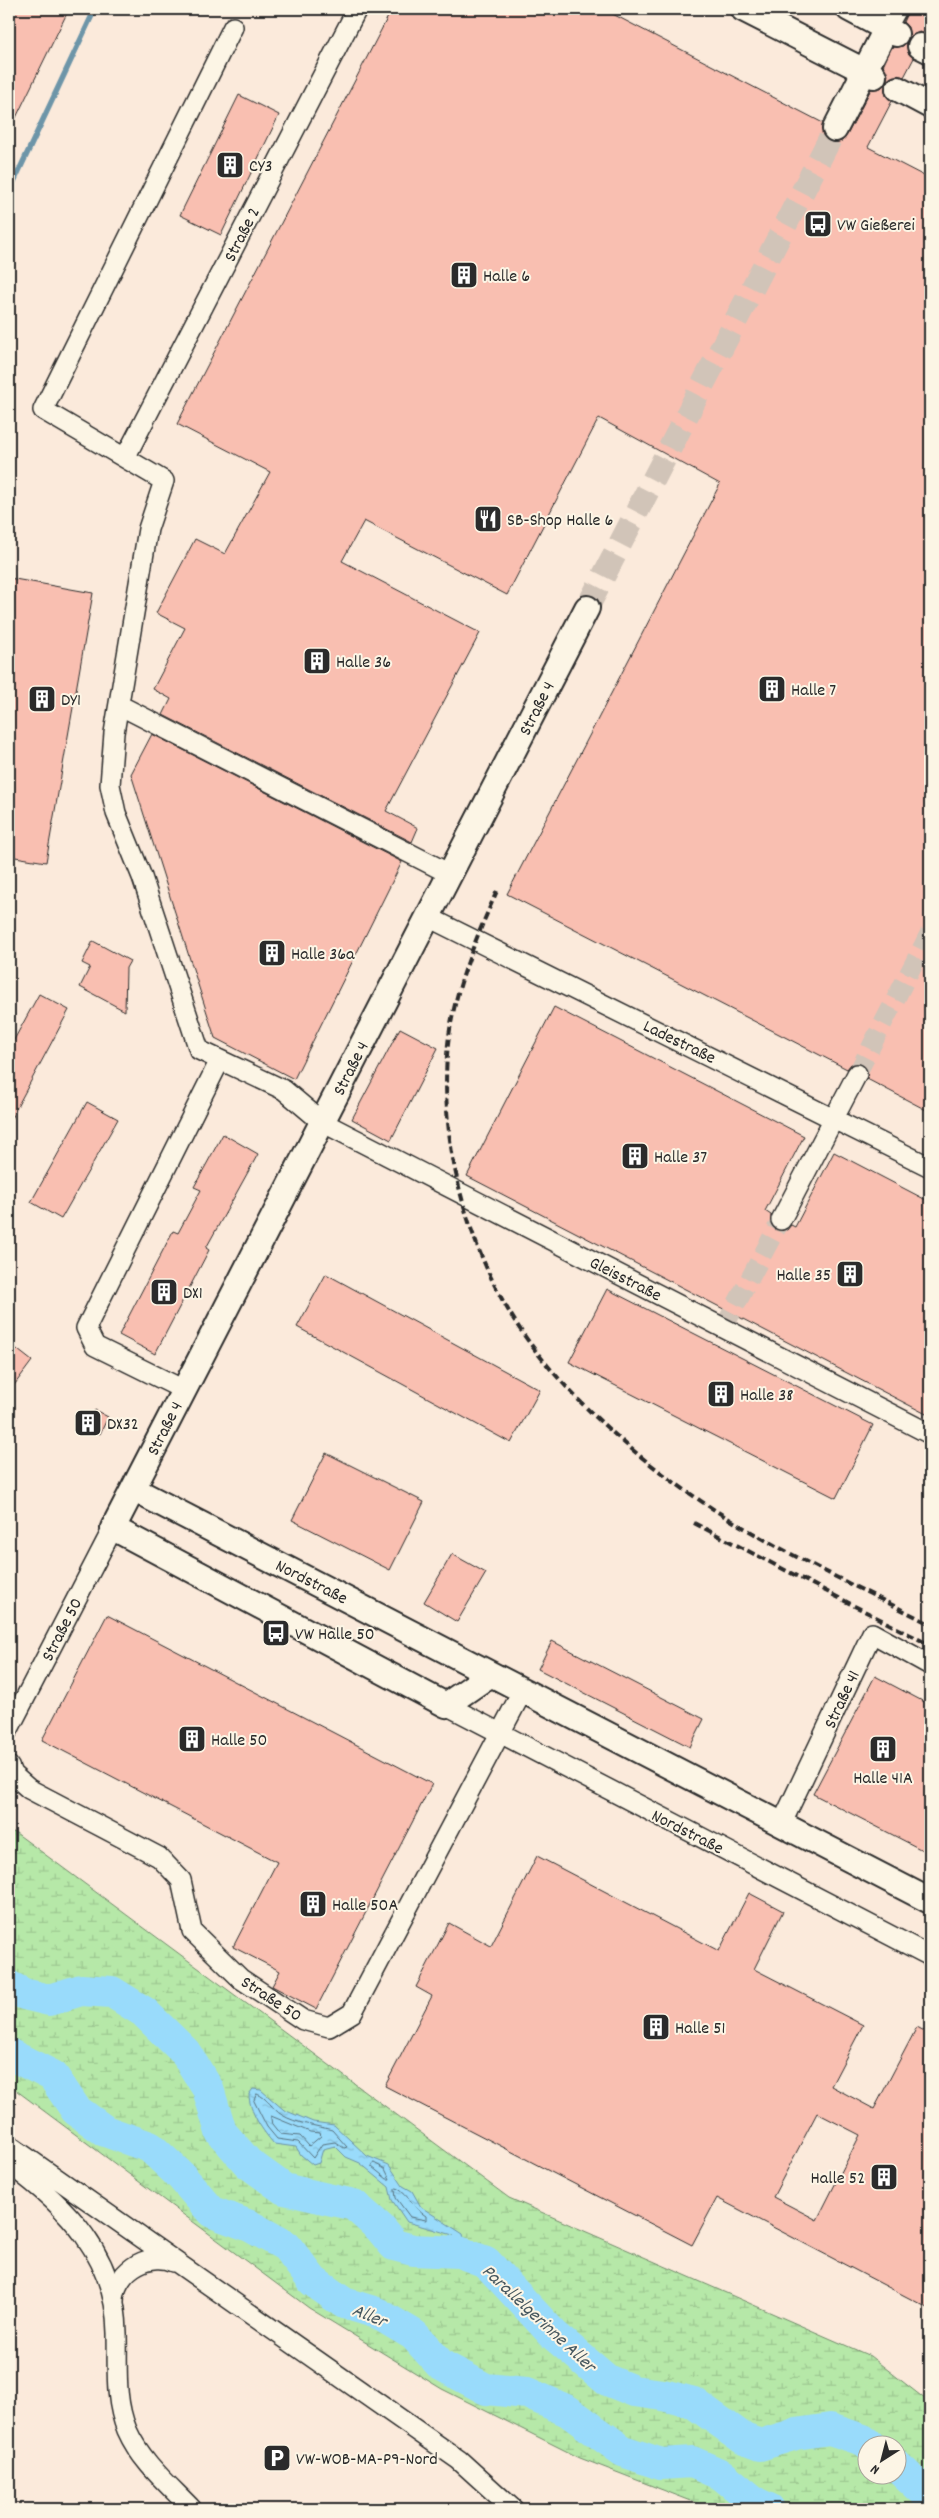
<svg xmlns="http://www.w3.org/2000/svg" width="939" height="2518" font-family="Dekko,sans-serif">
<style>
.wetland{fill:url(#wetland-marsh);stroke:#708a6a;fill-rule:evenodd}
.water{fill:url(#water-ripples);stroke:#6d95a8}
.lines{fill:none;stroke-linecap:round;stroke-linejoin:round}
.shore{stroke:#57717e;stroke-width:1}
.stream{stroke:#6d95a8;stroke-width:5.5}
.river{stroke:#99dbfb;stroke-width:32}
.building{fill:#f9bfb1;stroke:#2b2b2b;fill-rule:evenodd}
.minor-tunnel{stroke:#d1c4b8;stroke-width:19;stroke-dasharray:19 9;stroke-linecap:butt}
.tertiary-tunnel{stroke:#d1c4b8;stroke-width:24;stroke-dasharray:24 12;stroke-linecap:butt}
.minor-casing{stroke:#2b2b2b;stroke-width:22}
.tertiary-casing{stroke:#2b2b2b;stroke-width:28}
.minor{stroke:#fcf5e5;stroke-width:19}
.tertiary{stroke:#fcf5e5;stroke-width:24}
.rail{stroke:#2b2b2b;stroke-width:4;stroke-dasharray:8 4;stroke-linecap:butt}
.labels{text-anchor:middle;stroke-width:4;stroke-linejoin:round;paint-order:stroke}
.poi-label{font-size:18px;fill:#2b2b2b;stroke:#fcf5e5;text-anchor:start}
.street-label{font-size:18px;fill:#2b2b2b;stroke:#fcf5e5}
.water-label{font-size:19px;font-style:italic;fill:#46575f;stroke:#fcf5e5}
</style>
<defs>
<pattern id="wetland-marsh" width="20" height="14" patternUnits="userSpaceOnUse" patternTransform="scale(1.25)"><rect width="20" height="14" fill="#b6e8a8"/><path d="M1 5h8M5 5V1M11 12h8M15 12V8" fill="none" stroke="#9dc791"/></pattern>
<pattern id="water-ripples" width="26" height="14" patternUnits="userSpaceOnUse" patternTransform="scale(1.25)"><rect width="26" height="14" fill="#99dbfb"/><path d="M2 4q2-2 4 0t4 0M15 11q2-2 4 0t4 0" fill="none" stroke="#84bcd7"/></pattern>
</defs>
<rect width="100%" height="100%" fill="#fbeadb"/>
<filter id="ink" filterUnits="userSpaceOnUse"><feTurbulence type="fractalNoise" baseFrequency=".02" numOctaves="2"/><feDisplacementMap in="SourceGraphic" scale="10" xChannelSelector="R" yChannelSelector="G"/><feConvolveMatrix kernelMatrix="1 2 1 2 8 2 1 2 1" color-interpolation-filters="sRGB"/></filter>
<g filter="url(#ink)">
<!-- wetland -->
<path class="wetland" d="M9,1831L16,1833L509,2198L870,2356L930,2403V2509H712L580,2458L442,2389L309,2308L9,2085ZM866,2446H896V2476H866Z"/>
<!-- water -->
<path class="water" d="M253,2089L261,2090L284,2110L313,2122L334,2125L367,2156L389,2165L403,2186L412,2191L421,2207L463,2234L465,2243L459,2252V2243L453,2235L407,2222L392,2200L389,2187L360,2163L346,2157L335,2146L323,2149L319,2163L313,2165L301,2155L296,2147L274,2144C263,2131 249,2112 249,2094Z"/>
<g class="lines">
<!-- shore -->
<path class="shore" d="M257,2094C268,2098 272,2109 282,2115C297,2124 315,2125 332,2130L347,2147L344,2148L335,2142L322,2144L313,2158L298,2142L277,2139L267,2127L254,2101Z
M271,2116L310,2132L320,2133L321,2136L309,2146L300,2136L280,2134L272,2124Z
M374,2163L385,2169L390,2179H387L372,2167Z
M397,2188C410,2196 414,2209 426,2216V2220L410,2217L396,2198L395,2190Z"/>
<!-- stream -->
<path class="stream" d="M9,192L95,9"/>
<!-- river -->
<path class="river" d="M9,1986L24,1994L49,2000L81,1990L112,1992L144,2012L185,2052L208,2089L221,2132L248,2163L284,2189L354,2205L380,2228L394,2245L413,2250L459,2252L486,2262L554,2335L607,2380L634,2391L663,2395L694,2403L744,2439L760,2445L796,2434L830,2429L863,2440L871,2446
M9,2054L53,2076L76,2110L105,2131L150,2147L181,2176L212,2212L250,2226L286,2246L313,2281L344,2303L377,2313L414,2335L441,2365L486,2389L527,2393L568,2411L623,2451L661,2464L692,2462L722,2475L756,2503L769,2509
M896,2465L927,2494L930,2504"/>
</g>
<!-- building -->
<path class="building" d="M9,9H69L9,132Z
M392,9H603L823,123V136L828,141L835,143L842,141L847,135L871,89L881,88L886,83V96L892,101L868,147L930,179V1112L867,1079V1068L862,1064H851L847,1069L507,894L720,484L599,418L507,595L364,521L342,561L480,633L386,811L418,828L412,842L163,715L171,699L153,689L185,628L156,613L195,539L225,554L270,472L177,424Z
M909,9H930V26L926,34L919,32L909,39L908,27L903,22Z
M907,41L908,53L914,58L904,77L897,75L886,82L888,75L883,66L892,47L903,46Z
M239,95L279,115L221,235L180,215Z
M9,578L93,593L46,862L9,856Z
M152,734L402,862L294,1079L215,1038L131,774Z
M93,941L130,961L126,968L125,1011L80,987L90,967L82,963Z
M39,994L69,1010L9,1122V1049Z
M554,1007L804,1136L765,1211L771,1215V1226L776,1230H787L791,1225L795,1227L834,1152L930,1202V1416L467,1176Z
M400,1028L438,1048L391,1140L352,1119Z
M87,1102L118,1119L61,1219L31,1202Z
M223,1134L258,1154L206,1248L209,1250L155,1354L119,1335L173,1231L178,1233L201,1190L194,1187Z
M326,1274L540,1390L511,1443L297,1327Z
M607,1289L873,1425L836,1498L569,1362Z
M9,1343L32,1361L9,1392Z
M95,1410L108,1417L100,1434L86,1426Z
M326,1453L424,1502L390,1570L292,1520Z
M452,1554L486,1573L457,1622L424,1602Z
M107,1615L432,1784L316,2009L272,1986L280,1971L233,1947L277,1862L42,1740Z
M552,1641L704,1719L690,1747L538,1669Z
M875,1676L930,1705V1854L813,1794Z
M537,1856L719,1951L749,1893L783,1911L754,1969L863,2025L831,2086L874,2109L917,2027L930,2034V2309L717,2198L692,2245L385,2086L432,1996L416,1987L449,1923L491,1946ZM817,2113L860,2135L817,2220L773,2197Z"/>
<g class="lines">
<!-- minor-tunnel -->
<path class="minor-tunnel" d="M857,1074L930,932
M723,1329L781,1220"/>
<!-- tertiary-tunnel -->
<path class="tertiary-tunnel" d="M587,608L835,129"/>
<defs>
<path id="minor" d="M233,27L43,410L164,481L148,529L114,733L110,785L116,813L142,877L199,1050L284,1090L322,1122L930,1434
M886,29L897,9
M125,458L357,9
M119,705L450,874
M428,917L930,1167
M781,1220L857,1074
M184,1390L95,1346L86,1328L220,1060
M446,1705L930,1956
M9,1729L113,1528
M9,1766L12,1774L29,1789L159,1857L181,1880L192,1931L241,1979L303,2020L329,2027L352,2013L523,1690
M781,1825L872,1633L930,1665
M9,2145L459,2460L513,2509
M9,2164C67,2206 116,2256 117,2333C118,2366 114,2399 127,2430C141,2462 169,2485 192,2509
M114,2303C113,2274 146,2250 173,2262"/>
<path id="tertiary" d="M743,9L874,76
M849,9L896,34
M920,46L930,51
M898,89L930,106
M835,129L886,29
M133,1489L930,1901
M491,1674L446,1705L113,1528L587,608"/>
</defs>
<!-- minor casing -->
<use href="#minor" class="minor-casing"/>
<!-- tertiary casing -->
<use href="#tertiary" class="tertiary-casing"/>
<!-- minor -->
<use href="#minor" class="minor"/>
<!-- tertiary -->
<use href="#tertiary" class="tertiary"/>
<!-- rail -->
<path class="rail" d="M497,891C475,940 454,990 448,1044C437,1149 473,1273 539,1355C586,1414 647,1466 710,1507C778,1551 858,1587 930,1624
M694,1523L930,1645"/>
</g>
</g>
<!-- icons -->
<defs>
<symbol id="building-square" viewBox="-11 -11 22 22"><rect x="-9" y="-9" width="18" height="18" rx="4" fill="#2b2b2b" stroke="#fcf5e5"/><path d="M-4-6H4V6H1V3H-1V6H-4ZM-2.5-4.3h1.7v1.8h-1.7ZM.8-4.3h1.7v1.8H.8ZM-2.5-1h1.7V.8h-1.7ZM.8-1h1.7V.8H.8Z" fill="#fff"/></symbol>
<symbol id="bus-square" viewBox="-11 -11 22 22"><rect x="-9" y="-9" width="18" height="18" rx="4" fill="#2b2b2b" stroke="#fcf5e5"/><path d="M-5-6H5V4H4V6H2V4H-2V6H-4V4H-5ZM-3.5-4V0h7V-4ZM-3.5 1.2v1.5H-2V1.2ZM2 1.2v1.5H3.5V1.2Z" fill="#fff"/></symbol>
<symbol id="restaurant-square" viewBox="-11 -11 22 22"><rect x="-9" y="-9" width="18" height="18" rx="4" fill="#2b2b2b" stroke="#fcf5e5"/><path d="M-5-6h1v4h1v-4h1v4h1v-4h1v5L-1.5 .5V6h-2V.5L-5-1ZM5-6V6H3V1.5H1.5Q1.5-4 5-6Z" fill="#fff"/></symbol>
<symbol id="parking-square" viewBox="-11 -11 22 22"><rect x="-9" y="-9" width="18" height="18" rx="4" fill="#2b2b2b" stroke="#fcf5e5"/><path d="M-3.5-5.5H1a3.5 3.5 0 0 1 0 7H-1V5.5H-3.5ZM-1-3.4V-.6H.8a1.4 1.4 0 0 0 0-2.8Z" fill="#fff"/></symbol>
</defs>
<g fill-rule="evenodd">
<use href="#building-square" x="214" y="149" width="32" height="32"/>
<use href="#bus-square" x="802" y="208" width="32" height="32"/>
<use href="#building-square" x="448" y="259" width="32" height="32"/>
<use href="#restaurant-square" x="472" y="503" width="32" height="32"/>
<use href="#building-square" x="301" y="645" width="32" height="32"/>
<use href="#building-square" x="756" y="673" width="32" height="32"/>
<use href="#building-square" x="26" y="683" width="32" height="32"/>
<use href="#building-square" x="256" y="937" width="32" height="32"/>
<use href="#building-square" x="619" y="1140" width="32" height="32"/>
<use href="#building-square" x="834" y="1258" width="32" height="32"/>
<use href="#building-square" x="148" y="1276" width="32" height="32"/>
<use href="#building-square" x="705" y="1378" width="32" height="32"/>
<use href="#building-square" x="72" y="1407" width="32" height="32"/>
<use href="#bus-square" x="260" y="1617" width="32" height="32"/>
<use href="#building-square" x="176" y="1723" width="32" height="32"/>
<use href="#building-square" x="867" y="1733" width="32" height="32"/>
<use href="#building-square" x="297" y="1888" width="32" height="32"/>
<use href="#building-square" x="640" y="2011" width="32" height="32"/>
<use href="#building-square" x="868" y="2161" width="32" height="32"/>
<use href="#parking-square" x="261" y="2442" width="32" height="32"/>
</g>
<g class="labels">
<!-- poi labels -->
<g class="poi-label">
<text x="249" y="171">CY3</text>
<text x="837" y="230">VW Gießerei</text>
<text x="483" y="281">Halle 6</text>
<text x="507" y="525">SB-Shop Halle 6</text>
<text x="336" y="667">Halle 36</text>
<text x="791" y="695">Halle 7</text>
<text x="61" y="705">DY1</text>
<text x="291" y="959">Halle 36a</text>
<text x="654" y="1162">Halle 37</text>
<text x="831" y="1280" text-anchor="end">Halle 35</text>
<text x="183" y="1298">DX1</text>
<text x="740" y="1400">Halle 38</text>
<text x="107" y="1429">DX32</text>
<text x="295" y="1639">VW Halle 50</text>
<text x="211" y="1745">Halle 50</text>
<text x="883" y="1783" text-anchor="middle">Halle 41A</text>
<text x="332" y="1910">Halle 50A</text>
<text x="675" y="2033">Halle 51</text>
<text x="865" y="2183" text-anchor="end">Halle 52</text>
<text x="296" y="2464">VW-WOB-MA-P9-Nord</text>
</g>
<!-- street labels -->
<g class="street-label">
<text transform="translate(241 234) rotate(-63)" y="6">Straße 2</text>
<text transform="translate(536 708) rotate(-63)" y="6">Straße 4</text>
<text transform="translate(680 1041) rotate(26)" y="6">Ladestraße</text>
<text transform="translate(350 1068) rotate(-63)" y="6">Straße 4</text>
<text transform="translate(626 1278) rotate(27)" y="6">Gleisstraße</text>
<text transform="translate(164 1428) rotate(-63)" y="6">Straße 4</text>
<text transform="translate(312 1581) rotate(27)" y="6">Nordstraße</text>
<text transform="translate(61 1629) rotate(-63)" y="6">Straße 50</text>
<text transform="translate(841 1699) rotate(-65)" y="6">Straße 41</text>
<text transform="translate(688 1831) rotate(27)" y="6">Nordstraße</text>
<text transform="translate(272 1998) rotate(33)" y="6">Straße 50</text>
</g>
<!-- water labels -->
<g class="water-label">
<text transform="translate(370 2314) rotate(22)" y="7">Aller</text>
<text transform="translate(540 2317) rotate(43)" y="7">Parallelgerinne Aller</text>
</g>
</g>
<!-- margin -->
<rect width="939" height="2518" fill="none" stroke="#fcf5e5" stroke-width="30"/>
<rect x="15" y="15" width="909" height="2488" fill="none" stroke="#2b2b2b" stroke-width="2" filter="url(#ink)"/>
<!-- north arrow -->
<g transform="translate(882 2460) rotate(216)"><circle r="24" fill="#fcf5e5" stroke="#a8a49b"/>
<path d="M0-4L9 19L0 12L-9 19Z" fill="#2b2b2b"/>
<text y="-8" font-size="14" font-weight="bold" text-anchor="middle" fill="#2b2b2b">N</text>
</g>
</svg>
